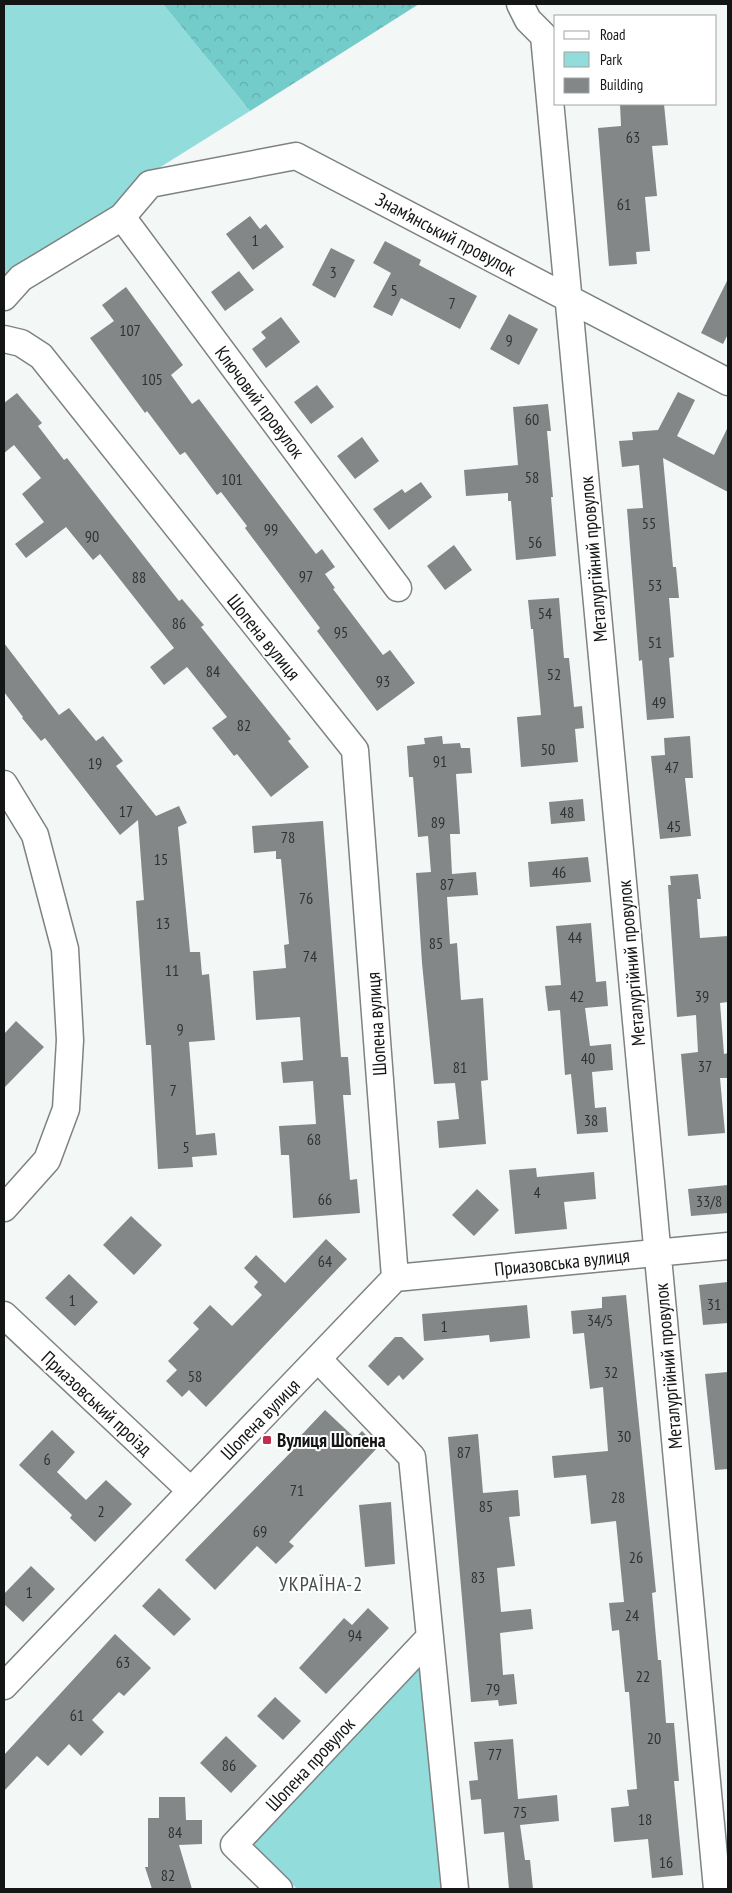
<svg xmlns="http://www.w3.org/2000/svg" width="732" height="1893" font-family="'PT Sans Narrow',sans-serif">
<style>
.green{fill:#92dddb}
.forest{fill:url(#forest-crowns)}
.building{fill:#838787}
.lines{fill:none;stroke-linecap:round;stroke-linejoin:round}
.minor-casing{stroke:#7e8282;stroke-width:29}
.minor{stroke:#fff;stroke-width:26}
.poi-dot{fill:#c0304e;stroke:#fff;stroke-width:2}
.labels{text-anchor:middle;stroke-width:4;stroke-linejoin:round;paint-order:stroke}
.number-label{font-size:16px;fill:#303232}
.street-label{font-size:19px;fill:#141616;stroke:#fff}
.poi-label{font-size:19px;font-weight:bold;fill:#141616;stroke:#fff;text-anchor:start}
.neighbourhood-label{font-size:20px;letter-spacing:1px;fill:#484c4c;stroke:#fff}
</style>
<defs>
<pattern id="forest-crowns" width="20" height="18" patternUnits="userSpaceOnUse" patternTransform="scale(1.25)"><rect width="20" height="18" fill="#73ccca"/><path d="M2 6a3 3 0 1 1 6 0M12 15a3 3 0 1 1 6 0" fill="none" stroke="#63aead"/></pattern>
</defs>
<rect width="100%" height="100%" fill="#f3f8f7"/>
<!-- green -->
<path class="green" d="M4,4H163L250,111L143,178L116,210L4,284Z
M420,1665L443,1889H297L251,1844Z"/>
<!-- forest -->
<path class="forest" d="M163,4H419L250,111Z"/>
<!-- building -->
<path class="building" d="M620,104H664L668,145L652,146L657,196L645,197L650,251L636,252L637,264L609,266L598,128L621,126Z
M250,216L260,229L266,224L284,247L253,270L226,234Z
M385,241L421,260L419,265L477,296L460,329L401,298L392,316L373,307L391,273L373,263Z
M331,248L355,260L335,298L312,285Z
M239,271L254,290L225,311L211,292Z
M728,279V334L723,344L701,333Z
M126,287L183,365L171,375L192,404L199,399L316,554L322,549L335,567L325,574L335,588L333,589L383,655L390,650L415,683L377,711L317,631L320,628L245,528L247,526L221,492L217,495L185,452L180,455L147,411L145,413L90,338L114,321L102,305Z
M509,314L538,329L519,365L490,349Z
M281,317L300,342L266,368L252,349L266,338L261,332Z
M317,385L334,407L311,424L294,402Z
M678,392L695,400L677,436L714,455L728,427V492L663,458L673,567H676L679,598H669L674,657L669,658L674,718L647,720L642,660L639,661L627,509L643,508L639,465L622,467L619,441L633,440L632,432L658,430Z
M17,393L42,423L38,426L64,460L67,458L179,601L182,599L204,625L201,627L291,739L288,741L309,767L271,797L237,754L234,756L212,728L227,717L187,667L164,685L150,667L174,648L100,554L93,560L66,527L26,558L15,544L44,522L22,494L41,478L14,445L4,453V403Z
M548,404L551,431H547L553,497H551L556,556L516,560L511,501H508V493L466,496L464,470L518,465L513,407Z
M362,437L379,461L355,479L337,456Z
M421,482L432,497L389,530L373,509L402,489L405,493Z
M454,545L472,570L445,590L427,566Z
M559,598L564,658H569L574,707L582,706L584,728L575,729L578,762L521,767L517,717L541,715L533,629H531L528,600Z
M4,643L59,715L69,708L96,741L103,736L123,761L116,766L156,816L179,806L187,823L178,827L190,952H200L202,975L209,974L215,1040L189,1042L196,1135L215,1133L217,1155L192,1157L193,1167L158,1169L151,1045H146L136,901L144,900L138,820L120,835L45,738L41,741L22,718L23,717L4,692Z
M442,736L443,744L460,743L461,748H470L472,773L456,774L460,834H450L452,874L476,872L478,895L447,897L450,944L457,943L461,1000L483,998L488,1080L481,1081L486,1144L439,1148L437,1121L459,1119L455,1083L434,1084L422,963L416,873L431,872L428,836L418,837L413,777H409L407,746L425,744L424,738Z
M690,736L693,778H685L691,836L660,839L651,756L665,755L664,738Z
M583,799L585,821L551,824L549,802Z
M323,821L341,1057H348L351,1095H343L350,1180L357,1179L360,1213L293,1218L289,1155H281L279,1126L316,1124L313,1081L283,1083L281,1062L303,1060L300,1017L256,1020L253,971L286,968L284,945L289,944L281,859H276V851L254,853L252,826Z
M588,857L591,882L530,887L528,862Z
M698,874L701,899H697L700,938L728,936V1002L720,1003L724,1054L728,1053V1078H720L725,1133L688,1136L681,1054L698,1052L696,1015L677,1017L668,885H671L670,876Z
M591,923L596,982L606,981L608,1006L585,1008L590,1046L611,1044L613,1070L592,1072L595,1108L606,1107L608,1132L577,1134L571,1074L565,1075L560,1010L548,1011L545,986L561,985L556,926Z
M16,1021L44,1047L4,1088V1034Z
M536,1168L537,1177L594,1172L596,1199L564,1202L567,1229L515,1234L509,1170Z
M728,1185V1213L691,1216L688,1189Z
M477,1189L499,1210L474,1236L452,1215Z
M131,1216L162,1245L134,1275L103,1245Z
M326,1239L347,1259L206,1407L189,1390L182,1397L166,1381L177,1370L168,1361L199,1329L193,1323L210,1305L232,1326L262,1295L254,1287L258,1282L244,1268L256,1255L285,1283Z
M69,1274L98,1302L75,1326L45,1298Z
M728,1282V1323L703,1325L699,1285Z
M626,1295L656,1592L652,1593L658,1660H661L666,1723H674L679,1781H674L683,1875L652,1878L648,1839L614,1842L611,1808L629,1806L627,1790L637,1789L629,1692H625L619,1630L612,1631L609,1603L624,1602L616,1521L591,1524L586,1475L554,1478L552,1456L608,1451L603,1387L590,1389L584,1333L573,1334L571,1311L602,1308V1297Z
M527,1305L530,1338L490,1342L489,1335L424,1341L422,1314Z
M395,1337H402L424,1359L403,1380L399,1375L388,1386L368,1366Z
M728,1372V1469L715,1470L705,1374Z
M325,1410L355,1438L362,1431L378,1447L289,1542L294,1546L276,1564L257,1546L215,1590L185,1560L294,1449L291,1446Z
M52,1430L75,1452L57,1472L86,1500L106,1480L132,1504L95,1542L70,1518L72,1515L19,1465Z
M478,1434L483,1493L518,1490L520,1516L509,1517L515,1566L497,1568L501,1612L531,1609L533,1629L500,1633L503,1675L514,1674L517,1704L499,1706L498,1700L471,1702L448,1437Z
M391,1502L395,1564L365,1567L359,1505Z
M31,1566L55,1589L23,1622L4,1604V1594Z
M159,1588L191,1619L174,1636L142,1606Z
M368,1608L389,1628L326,1694L299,1668L344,1618L352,1625Z
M115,1634L151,1668L124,1696L119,1692L92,1720L104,1732L81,1756L69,1744L48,1766L37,1756L4,1791V1755Z
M275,1697L301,1721L283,1740L257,1716Z
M226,1736L257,1766L231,1793L200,1763Z
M513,1739L518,1799L557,1795L559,1821L520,1825L525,1860H530L533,1889H509L504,1832L484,1834L481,1799L471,1800L469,1781L478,1780L474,1742Z
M159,1797H185L186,1820H202V1844L179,1845L192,1889H152L145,1867H148V1818H159Z"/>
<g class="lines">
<defs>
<path id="minor" d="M520,4L528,20L544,36L717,1889
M122,217L398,588
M4,297L21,278L122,217L150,184L296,156L728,382
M4,339L21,343L41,356L355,750L395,1278L4,1686
M4,784L35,835L65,949L70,1040L66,1109L47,1160L4,1208
M395,1278L728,1246
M4,1315L191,1491
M318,1359L412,1457L455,1889
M279,1889L234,1845L430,1637"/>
</defs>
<!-- minor casing -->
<use href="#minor" class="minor-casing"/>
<!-- minor -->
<use href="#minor" class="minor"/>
</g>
<!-- markers -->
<rect class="poi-dot" x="262" y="1435" width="10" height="10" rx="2.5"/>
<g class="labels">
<!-- number labels -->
<g class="number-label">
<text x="633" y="143">63</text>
<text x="624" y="210">61</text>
<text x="255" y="246">1</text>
<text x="333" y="278">3</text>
<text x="394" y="296">5</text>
<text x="452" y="309">7</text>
<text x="130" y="336">107</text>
<text x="509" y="346">9</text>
<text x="152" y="385">105</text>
<text x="532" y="425">60</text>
<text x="532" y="483">58</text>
<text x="232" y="485">101</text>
<text x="649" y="529">55</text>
<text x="271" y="535">99</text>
<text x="92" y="542">90</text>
<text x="535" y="548">56</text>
<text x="306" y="582">97</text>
<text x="139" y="583">88</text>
<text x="655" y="591">53</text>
<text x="545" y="619">54</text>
<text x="179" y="629">86</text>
<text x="341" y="638">95</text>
<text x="655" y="648">51</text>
<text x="213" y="677">84</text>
<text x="554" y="680">52</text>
<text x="383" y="687">93</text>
<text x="659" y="708">49</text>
<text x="244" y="731">82</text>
<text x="548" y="755">50</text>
<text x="440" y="767">91</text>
<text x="95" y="769">19</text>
<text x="672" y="773">47</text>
<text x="126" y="817">17</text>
<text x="567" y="818">48</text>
<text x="438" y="828">89</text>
<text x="674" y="832">45</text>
<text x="288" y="843">78</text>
<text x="161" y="865">15</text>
<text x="559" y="878">46</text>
<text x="447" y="890">87</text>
<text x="306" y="904">76</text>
<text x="163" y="929">13</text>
<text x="575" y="943">44</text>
<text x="436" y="949">85</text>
<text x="310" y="962">74</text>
<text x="172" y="976">11</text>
<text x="577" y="1002">42</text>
<text x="702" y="1002">39</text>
<text x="180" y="1035">9</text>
<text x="588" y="1064">40</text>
<text x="705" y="1072">37</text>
<text x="460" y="1073">81</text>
<text x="173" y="1096">7</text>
<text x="591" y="1126">38</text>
<text x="314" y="1145">68</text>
<text x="186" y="1153">5</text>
<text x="537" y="1198">4</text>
<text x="325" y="1205">66</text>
<text x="709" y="1207">33/8</text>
<text x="325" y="1267">64</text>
<text x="72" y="1306">1</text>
<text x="714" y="1310">31</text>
<text x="600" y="1326">34/5</text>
<text x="444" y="1332">1</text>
<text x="611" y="1378">32</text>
<text x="195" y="1382">58</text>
<text x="624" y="1442">30</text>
<text x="464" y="1458">87</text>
<text x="47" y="1465">6</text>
<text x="297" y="1496">71</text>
<text x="618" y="1503">28</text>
<text x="486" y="1512">85</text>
<text x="101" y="1517">2</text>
<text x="260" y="1537">69</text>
<text x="636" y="1563">26</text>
<text x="478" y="1583">83</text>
<text x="29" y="1598">1</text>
<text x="632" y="1621">24</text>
<text x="355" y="1641">94</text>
<text x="123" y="1668">63</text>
<text x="643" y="1682">22</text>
<text x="493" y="1695">79</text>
<text x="77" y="1721">61</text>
<text x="654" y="1744">20</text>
<text x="495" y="1760">77</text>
<text x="229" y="1771">86</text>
<text x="520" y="1818">75</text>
<text x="645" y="1825">18</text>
<text x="175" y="1838">84</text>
<text x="666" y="1868">16</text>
<text x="168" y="1881">82</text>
</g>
<!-- street labels -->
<g class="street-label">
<text transform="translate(446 234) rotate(28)" y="7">Знам’янський провулок</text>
<text transform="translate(260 402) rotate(53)" y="7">Ключовий провулок</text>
<text transform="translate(593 559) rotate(-95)" y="7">Металургійний провулок</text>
<text transform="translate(264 637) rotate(51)" y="7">Шопена вулиця</text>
<text transform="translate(631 963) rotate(-95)" y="7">Металургійний провулок</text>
<text transform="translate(376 1024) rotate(-94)" y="7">Шопена вулиця</text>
<text transform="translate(562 1262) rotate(-6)" y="7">Приазовська вулиця</text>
<text transform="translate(668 1366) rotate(-95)" y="7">Металургійний провулок</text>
<text transform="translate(97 1403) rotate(43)" y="7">Приазовський проїзд</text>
<text transform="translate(260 1419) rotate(-46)" y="7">Шопена вулиця</text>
<text transform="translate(310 1764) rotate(-47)" y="7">Шопена провулок</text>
</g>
<!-- poi labels -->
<g class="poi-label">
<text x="277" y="1447">Вулиця Шопена</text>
</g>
<!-- neighbourhood labels -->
<g class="neighbourhood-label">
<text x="321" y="1591">УКРАЇНА-2</text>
</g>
</g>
<!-- border -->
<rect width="732" height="1893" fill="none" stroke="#141616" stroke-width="10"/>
<!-- legend -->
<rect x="554" y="15" width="162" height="90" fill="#ffffff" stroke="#a1a2a2"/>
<rect x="564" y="31" width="25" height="8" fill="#ffffff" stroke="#a1a2a2"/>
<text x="600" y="40" font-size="15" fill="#141616">Road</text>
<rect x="564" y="52" width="25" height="15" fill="#92dddb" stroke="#a1a2a2"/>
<text x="600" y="65" font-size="15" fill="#141616">Park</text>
<rect x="564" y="78" width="25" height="15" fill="#838787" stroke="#a1a2a2"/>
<text x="600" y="90" font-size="15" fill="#141616">Building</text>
</svg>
